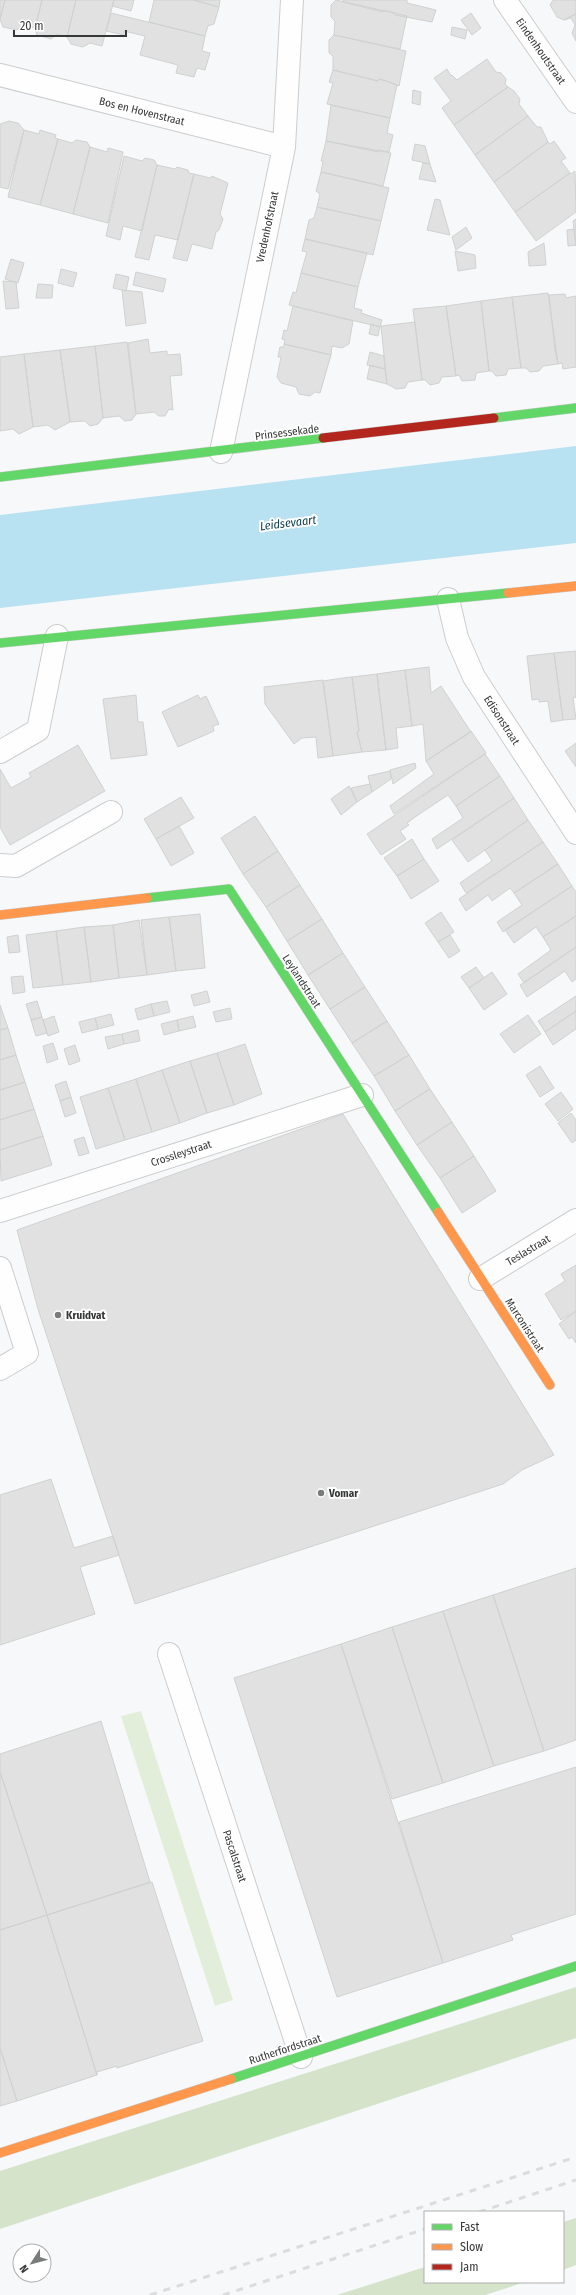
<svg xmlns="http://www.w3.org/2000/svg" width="576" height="2295" font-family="'Fira Sans Condensed',sans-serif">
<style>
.green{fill:#e3eeda}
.forest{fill:#d4e3c9}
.water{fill:#b8e1f2}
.building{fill:#e1e1e1;stroke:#d0d1d1}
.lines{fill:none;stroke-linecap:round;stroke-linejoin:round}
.lane-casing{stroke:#cccdce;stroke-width:24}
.street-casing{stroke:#cccdce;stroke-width:24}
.fast-casing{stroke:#cccdce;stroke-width:10}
.slow-casing{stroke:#cccdce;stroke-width:10}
.jam-casing{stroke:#cccdce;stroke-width:10}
.lane{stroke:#fefefe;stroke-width:22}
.street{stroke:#fefefe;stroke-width:22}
.fast{stroke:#63d668;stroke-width:9}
.slow{stroke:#ff974d;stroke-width:9}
.jam{stroke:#b3261e;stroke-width:9}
.rail{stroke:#dbdcdc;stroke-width:3;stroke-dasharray:7 7;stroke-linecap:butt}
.poi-dot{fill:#7a7b7b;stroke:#fff;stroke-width:1.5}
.labels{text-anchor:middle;stroke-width:4;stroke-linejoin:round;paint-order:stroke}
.street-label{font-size:11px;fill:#363737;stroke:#fff}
.poi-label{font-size:11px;font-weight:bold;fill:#363737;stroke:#fff;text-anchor:start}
.water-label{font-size:12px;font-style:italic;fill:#0f4152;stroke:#fff}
</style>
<rect width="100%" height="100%" fill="#f7f8f9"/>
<!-- green -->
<path class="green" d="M141,1711L233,2000L215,2006L121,1716Z"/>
<!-- forest -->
<path class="forest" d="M576,1987V2038L0,2229V2171Z
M576,2218V2265L563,2270V2222Z
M425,2267V2282H525L485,2295H337Z"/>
<!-- water -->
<path class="water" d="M576,446V543L0,608V515Z"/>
<!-- building -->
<path class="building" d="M0,0H5L0,19Z
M5,0H42L35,28L23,25L17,30L3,27L0,19Z
M42,0H76L67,37L57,34L51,39L37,35L35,28Z
M76,0H114L102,46L90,43L83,47L71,44L67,37Z
M114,0H134L131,11L112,6Z
M154,0H193L219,7L214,24L208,26L205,36L149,22Z
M193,0H220L219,7Z
M336,0L407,16L400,49L334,35L335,21L331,17V5Z
M343,0H407V3L436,10L432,22L395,15V13L383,10V12L343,2Z
M553,0H576V14L564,20L557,17L550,5Z
M111,13L205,36L202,51L210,53L205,70L197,68L194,77L176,73L178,65L140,55L145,36L124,31V35L106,31Z
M471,13L481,28L472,35L461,20Z
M576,14V41L572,33L575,25L571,18L564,20Z
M452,27L467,30L465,39L451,35Z
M334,35L406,51L399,86L386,81L379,79L378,81L333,70V56L329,53V40Z
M487,59L496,72L501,73L506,79L505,84L508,87L454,125L442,108L451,101L434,78L447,69L451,76L452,75L457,80Z
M333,70L378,81L379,79L386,81L397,85L390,118L327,104L333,83L329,82Z
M508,87L514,91L520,99L519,104L528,116L475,155L454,125Z
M413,90L421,92L420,105L412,103Z
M331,105L390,118L387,133L393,135L389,152L378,150V152L326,141Z
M528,116L537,127H541L548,142L494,182L475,155Z
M9,121L18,123L24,130L8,189L0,187V124Z
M24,130L39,134L40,130L56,135L55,138L58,139L40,205L8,197Z
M58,139L72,143L76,140L87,142L90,147L73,214L40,205Z
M326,141L391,153L383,186L321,172L323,161H321Z
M554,141L566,158L561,161L570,173L515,212L494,182L548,142L550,144Z
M415,144L425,146L430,164L412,160Z
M90,147L107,152L108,148L123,152L108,223L73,214Z
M124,156L142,161L145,158L154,160L157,165L142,231L123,226L120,240L106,236Z
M423,163L430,164L436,182L419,179Z
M157,165L175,169L177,167L188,170L189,173L194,174L178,240L155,235L149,260L135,257Z
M575,171L576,212L536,241L515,212L570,173L571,174Z
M321,172L389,188L381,221L317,207L320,194L316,191Z
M194,174L210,178L212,176L228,183L220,214L223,219L219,230L216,232L212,249L192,244L187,261L173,258Z
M435,199L440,200L450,235L427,230Z
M317,207L381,221L373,255L305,239L309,220L314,218Z
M576,219V246L573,221Z
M466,227L472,238L456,250L452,237Z
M574,229L576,245L568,246L567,230Z
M305,239L367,253L358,287L301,273L307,252L302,251Z
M544,243L546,265L529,266L528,252Z
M455,251L475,255L476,268L458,271Z
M11,259L24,263L18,283L5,279Z
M61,269L77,273L73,287L58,283Z
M136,272L166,279L163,292L133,285Z
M301,273L358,287L354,308L362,310L361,313L382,320L380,327L289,305L293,292L296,293Z
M116,274L129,277L126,291L113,288Z
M3,281L16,282L19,308L6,309Z
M38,284L53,285L52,298H36Z
M122,290L142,292L146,323L126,326Z
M548,293L558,364L543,366L539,371L530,372L526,368H521L512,297Z
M565,294L566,298L576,296V367L563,369L562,363L558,364L555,350L549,295Z
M512,297L521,368L508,369L506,375L496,376L492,371H489L481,301Z
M481,301L489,371L476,373L475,380L462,381L459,375L456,376L446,306Z
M293,306L353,321L349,344L342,348L332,346L331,355L284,344L285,340L282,339L284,330L287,331Z
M446,306L456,376L442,377L439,383L430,385L425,380H422L413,309Z
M415,322L422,380L408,382L405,388L396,389L387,384L381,326Z
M371,324L380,327L378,336L369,334Z
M148,339L150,353L167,351V355L180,354L182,375L170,376L173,410L169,409L165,416H159L154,412L136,414L128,343Z
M127,342L136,414L132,420L125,421L119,416L103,418L95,346Z
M284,344L331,355L320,393L315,392L310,396L299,394L296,387L281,383L277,377L281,357H278L280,347H284Z
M95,346L103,418L98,424L90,426L85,421L70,422L60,350Z
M60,350L70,422L55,430L48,425L33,427L24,354Z
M370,352L384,356L385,369L367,365Z
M24,354L33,427L19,434L13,429L0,431V357Z
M370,365L385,369L387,384L367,379Z
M576,651V697L573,698L576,719L563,720L554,653Z
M554,653L563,720L551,722L548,701L539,702V699L532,700L527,656Z
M429,667L431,693L441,686L471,732L426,761L423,724L412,726L405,670Z
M405,670L412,726L396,728L398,748L386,750L377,674Z
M377,674L386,750L362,752L357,732L359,731L352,677Z
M350,677H352L359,731L357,732L362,752L333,756L323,681Z
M323,680L333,756L318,758L316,737L302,738L294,744L265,704L264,687Z
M136,695L138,722H143L147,755L111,759L103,699Z
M198,695L200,699L206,696L219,724L213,726L214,731L178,747L162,712Z
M471,731L486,753L394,814L390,806L434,774L426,761Z
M576,743V767L565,751Z
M78,745L105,791L10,845L0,827V769L11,788L31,777L29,773Z
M485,754L500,776L456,806L448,795L418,815L407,823L409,825L400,831L406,839L381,855L367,834Z
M415,763L416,768L393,784L390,770Z
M390,771L391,779L372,792L368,776Z
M500,776L514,798L437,849L432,839L463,818L456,806Z
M370,784L372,792L357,802L351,788Z
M349,786L357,802L341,815L331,799Z
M181,797L194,818L156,839L144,819Z
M514,798L528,820L468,862L452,840Z
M255,816L278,851L243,874L221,838Z
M528,820L543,842L466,893L460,883L492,861L485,850Z
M179,826L194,853L171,866L156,839Z
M412,839L424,859L397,876L384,858Z
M543,842L558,864L514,893L510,888L492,901L488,895L466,911L459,899Z
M278,851L300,885L266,907L243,874Z
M424,859L439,881L411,899L397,876Z
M558,864L572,886L503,932L497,922L522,905L514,893Z
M300,885L322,919L287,941L266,907Z
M572,886L576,892V916L543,937L536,927L514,943L505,930Z
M441,912L454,932L438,942L425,923Z
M200,914L205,968L176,971L169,917Z
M576,916V947L524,983L518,974L551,950L543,937Z
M169,917L176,971L147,975L141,920Z
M322,919L343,953L308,975L287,941Z
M139,920L147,975L119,978L113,925Z
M113,925L119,978L91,982L84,927Z
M84,927L91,982L63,985L56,931Z
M56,931L63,985L33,988L26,935Z
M18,935L20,952L9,953L7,937Z
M450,935L460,951L449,958L438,942Z
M576,947V979L572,982L565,971L527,997L520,985Z
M343,953L365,987L330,1009L308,975Z
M476,967L484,978L469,988L461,977Z
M492,972L507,994L484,1010L469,988Z
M23,976L25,992L13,994L11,977Z
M365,987L387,1021L352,1043L330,1009Z
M207,991L210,1002L194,1006L191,995Z
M576,996V1011L545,1032L538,1021Z
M37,1001L42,1017L31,1020L26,1004Z
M167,1001L170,1012L154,1016L151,1004Z
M151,1004L154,1016L138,1020L135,1009Z
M0,1005L8,1028L0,1030Z
M230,1008L232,1019L216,1022L213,1012Z
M576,1011V1029L553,1045L545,1032Z
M111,1014L114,1025L98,1029L95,1018Z
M528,1015L541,1034L514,1053L500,1034Z
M54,1016L59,1032L48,1036L43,1020Z
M193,1016L196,1027L179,1031L177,1020Z
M42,1017L47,1033L36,1036L31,1020Z
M95,1018L98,1029L82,1033L79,1022Z
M177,1020L179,1031L164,1035L161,1024Z
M387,1021L409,1055L374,1076L352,1043Z
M8,1028L16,1055L0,1060V1030Z
M138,1030L140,1041L124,1044L122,1034Z
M122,1034L124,1044L108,1049L105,1037Z
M53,1043L58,1059L47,1063L43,1046Z
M245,1044L262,1094L234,1105L217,1053Z
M75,1045L80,1061L69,1065L64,1049Z
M217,1053L234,1105L207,1113L190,1061Z
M16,1055L25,1082L0,1090V1060Z
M409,1055L430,1089L395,1111L374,1076Z
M190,1061L207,1113L180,1123L162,1070Z
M540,1066L554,1088L540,1097L526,1075Z
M162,1070L180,1123L152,1132L136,1079Z
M136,1079L152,1132L125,1140L108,1088Z
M66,1081L71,1097L60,1101L55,1085Z
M25,1082L34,1109L0,1120V1090Z
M108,1088L125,1140L96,1149L80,1097Z
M430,1089L452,1122L417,1145L395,1111Z
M561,1092L573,1109L558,1121L545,1104Z
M71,1097L76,1113L65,1117L60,1101Z
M34,1109L43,1136L0,1150V1120Z
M571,1113L576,1120V1140L572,1143L558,1123Z
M343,1114L554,1455L522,1470L503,1484L135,1604L38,1309L17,1230Z
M452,1122L474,1156L440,1178L417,1145Z
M43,1136L52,1165L1,1181L0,1150Z
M84,1137L89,1153L79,1156L74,1140Z
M474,1156L496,1191L462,1213L440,1178Z
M576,1265V1311L561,1320L545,1294L565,1281L561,1274Z
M576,1311V1343L572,1337L569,1339L559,1324Z
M51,1479L74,1548L113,1536L119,1555L80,1567L95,1614L0,1645V1495Z
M576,1568V1740L544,1751L493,1595Z
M493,1595L544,1751L494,1766L443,1611Z
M443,1611L494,1766L443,1783L392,1627Z
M392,1627L443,1783L392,1799L341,1644Z
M341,1644L443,1963L337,1997L234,1678Z
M101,1721L150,1882L47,1915L0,1772V1754Z
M576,1767V1914L511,1935L513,1940L443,1963L399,1822Z
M0,1772L47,1915L0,1930Z
M152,1882L203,2041L117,2068V2066L97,2072V2075L47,1915Z
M47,1915L97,2075L17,2101L0,2048V1930Z
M0,2048L17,2101L0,2106Z"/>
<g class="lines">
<defs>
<path id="lane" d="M0,752L38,730L57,636
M0,865L16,866L111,812"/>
<path id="street" d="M505,0L576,102
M0,75L284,147
M221,452L284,147L292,0
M448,599L457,638L474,677L576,833
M0,1211L362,1095
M0,1268L27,1353L0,1369
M480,1279L576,1220
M169,1654L301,2057"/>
<path id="fast" d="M494,418L576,408
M0,477L323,438
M0,643L508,593
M147,898L229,889L438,1212
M231,2079L576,1966"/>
<path id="slow" d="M508,593L576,586
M0,915L147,898
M438,1212L550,1385
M0,2153L231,2079"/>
<path id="jam" d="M323,438L494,418"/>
</defs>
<!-- lane casing -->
<use href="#lane" class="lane-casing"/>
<!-- street casing -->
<use href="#street" class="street-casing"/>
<!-- fast casing -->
<use href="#fast" class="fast-casing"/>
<!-- slow casing -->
<use href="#slow" class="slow-casing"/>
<!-- jam casing -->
<use href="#jam" class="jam-casing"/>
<!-- lane -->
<use href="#lane" class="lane"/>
<!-- street -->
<use href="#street" class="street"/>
<!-- fast -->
<use href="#fast" class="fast"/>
<!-- slow -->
<use href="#slow" class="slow"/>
<!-- jam -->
<use href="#jam" class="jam"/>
<!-- rail -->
<path class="rail" d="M479,2212L576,2180
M150,2295L576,2157
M223,2295L425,2229"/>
</g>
<!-- markers -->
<g class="poi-dot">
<circle cx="58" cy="1315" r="4"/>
<circle cx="321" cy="1493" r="4"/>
</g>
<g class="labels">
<!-- street labels -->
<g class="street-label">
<text transform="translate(541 51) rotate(55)" y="4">Eindenhoutstraat</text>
<text transform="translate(142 111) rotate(14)" y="4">Bos en Hovenstraat</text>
<text transform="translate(267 227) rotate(-78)" y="4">Vredenhofstraat</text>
<text transform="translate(287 432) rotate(-7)" y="4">Prinsessekade</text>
<text transform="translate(502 720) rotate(57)" y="4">Edisonstraat</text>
<text transform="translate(302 981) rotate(57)" y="4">Leylandstraat</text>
<text transform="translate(181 1153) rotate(-18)" y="4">Crossleystraat</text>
<text transform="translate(528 1250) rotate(-31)" y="4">Teslastraat</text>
<text transform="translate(525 1325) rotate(57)" y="4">Marconistraat</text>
<text transform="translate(235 1856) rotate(72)" y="4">Pascalstraat</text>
<text transform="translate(285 2049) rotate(-18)" y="4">Rutherfordstraat</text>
</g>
<!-- poi labels -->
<g class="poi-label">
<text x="66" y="1319">Kruidvat</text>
<text x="329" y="1497">Vomar</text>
</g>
<!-- water labels -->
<g class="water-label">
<text transform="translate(288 523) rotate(-7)" y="4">Leidsevaart</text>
</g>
</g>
<!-- legend -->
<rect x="424" y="2211" width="140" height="72" fill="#ffffff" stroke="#afafaf"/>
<rect x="432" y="2224" width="20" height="6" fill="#63d668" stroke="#afafaf"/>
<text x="460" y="2231" font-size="12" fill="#363737">Fast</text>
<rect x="432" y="2244" width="20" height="6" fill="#ff974d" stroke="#afafaf"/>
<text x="460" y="2251" font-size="12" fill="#363737">Slow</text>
<rect x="432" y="2264" width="20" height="6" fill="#b3261e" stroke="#afafaf"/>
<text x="460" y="2271" font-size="12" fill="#363737">Jam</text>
<!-- north arrow -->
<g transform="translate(32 2263) rotate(234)"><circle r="19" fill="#ffffff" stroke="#afafaf"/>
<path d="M0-3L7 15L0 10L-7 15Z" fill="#7a7b7b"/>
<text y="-6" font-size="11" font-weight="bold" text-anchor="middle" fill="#363737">N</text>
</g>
<!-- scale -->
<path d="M14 30v6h112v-6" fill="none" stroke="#363737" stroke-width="2"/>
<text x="20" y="30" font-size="12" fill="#363737" stroke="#ffffff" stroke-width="3" paint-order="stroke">20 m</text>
</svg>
